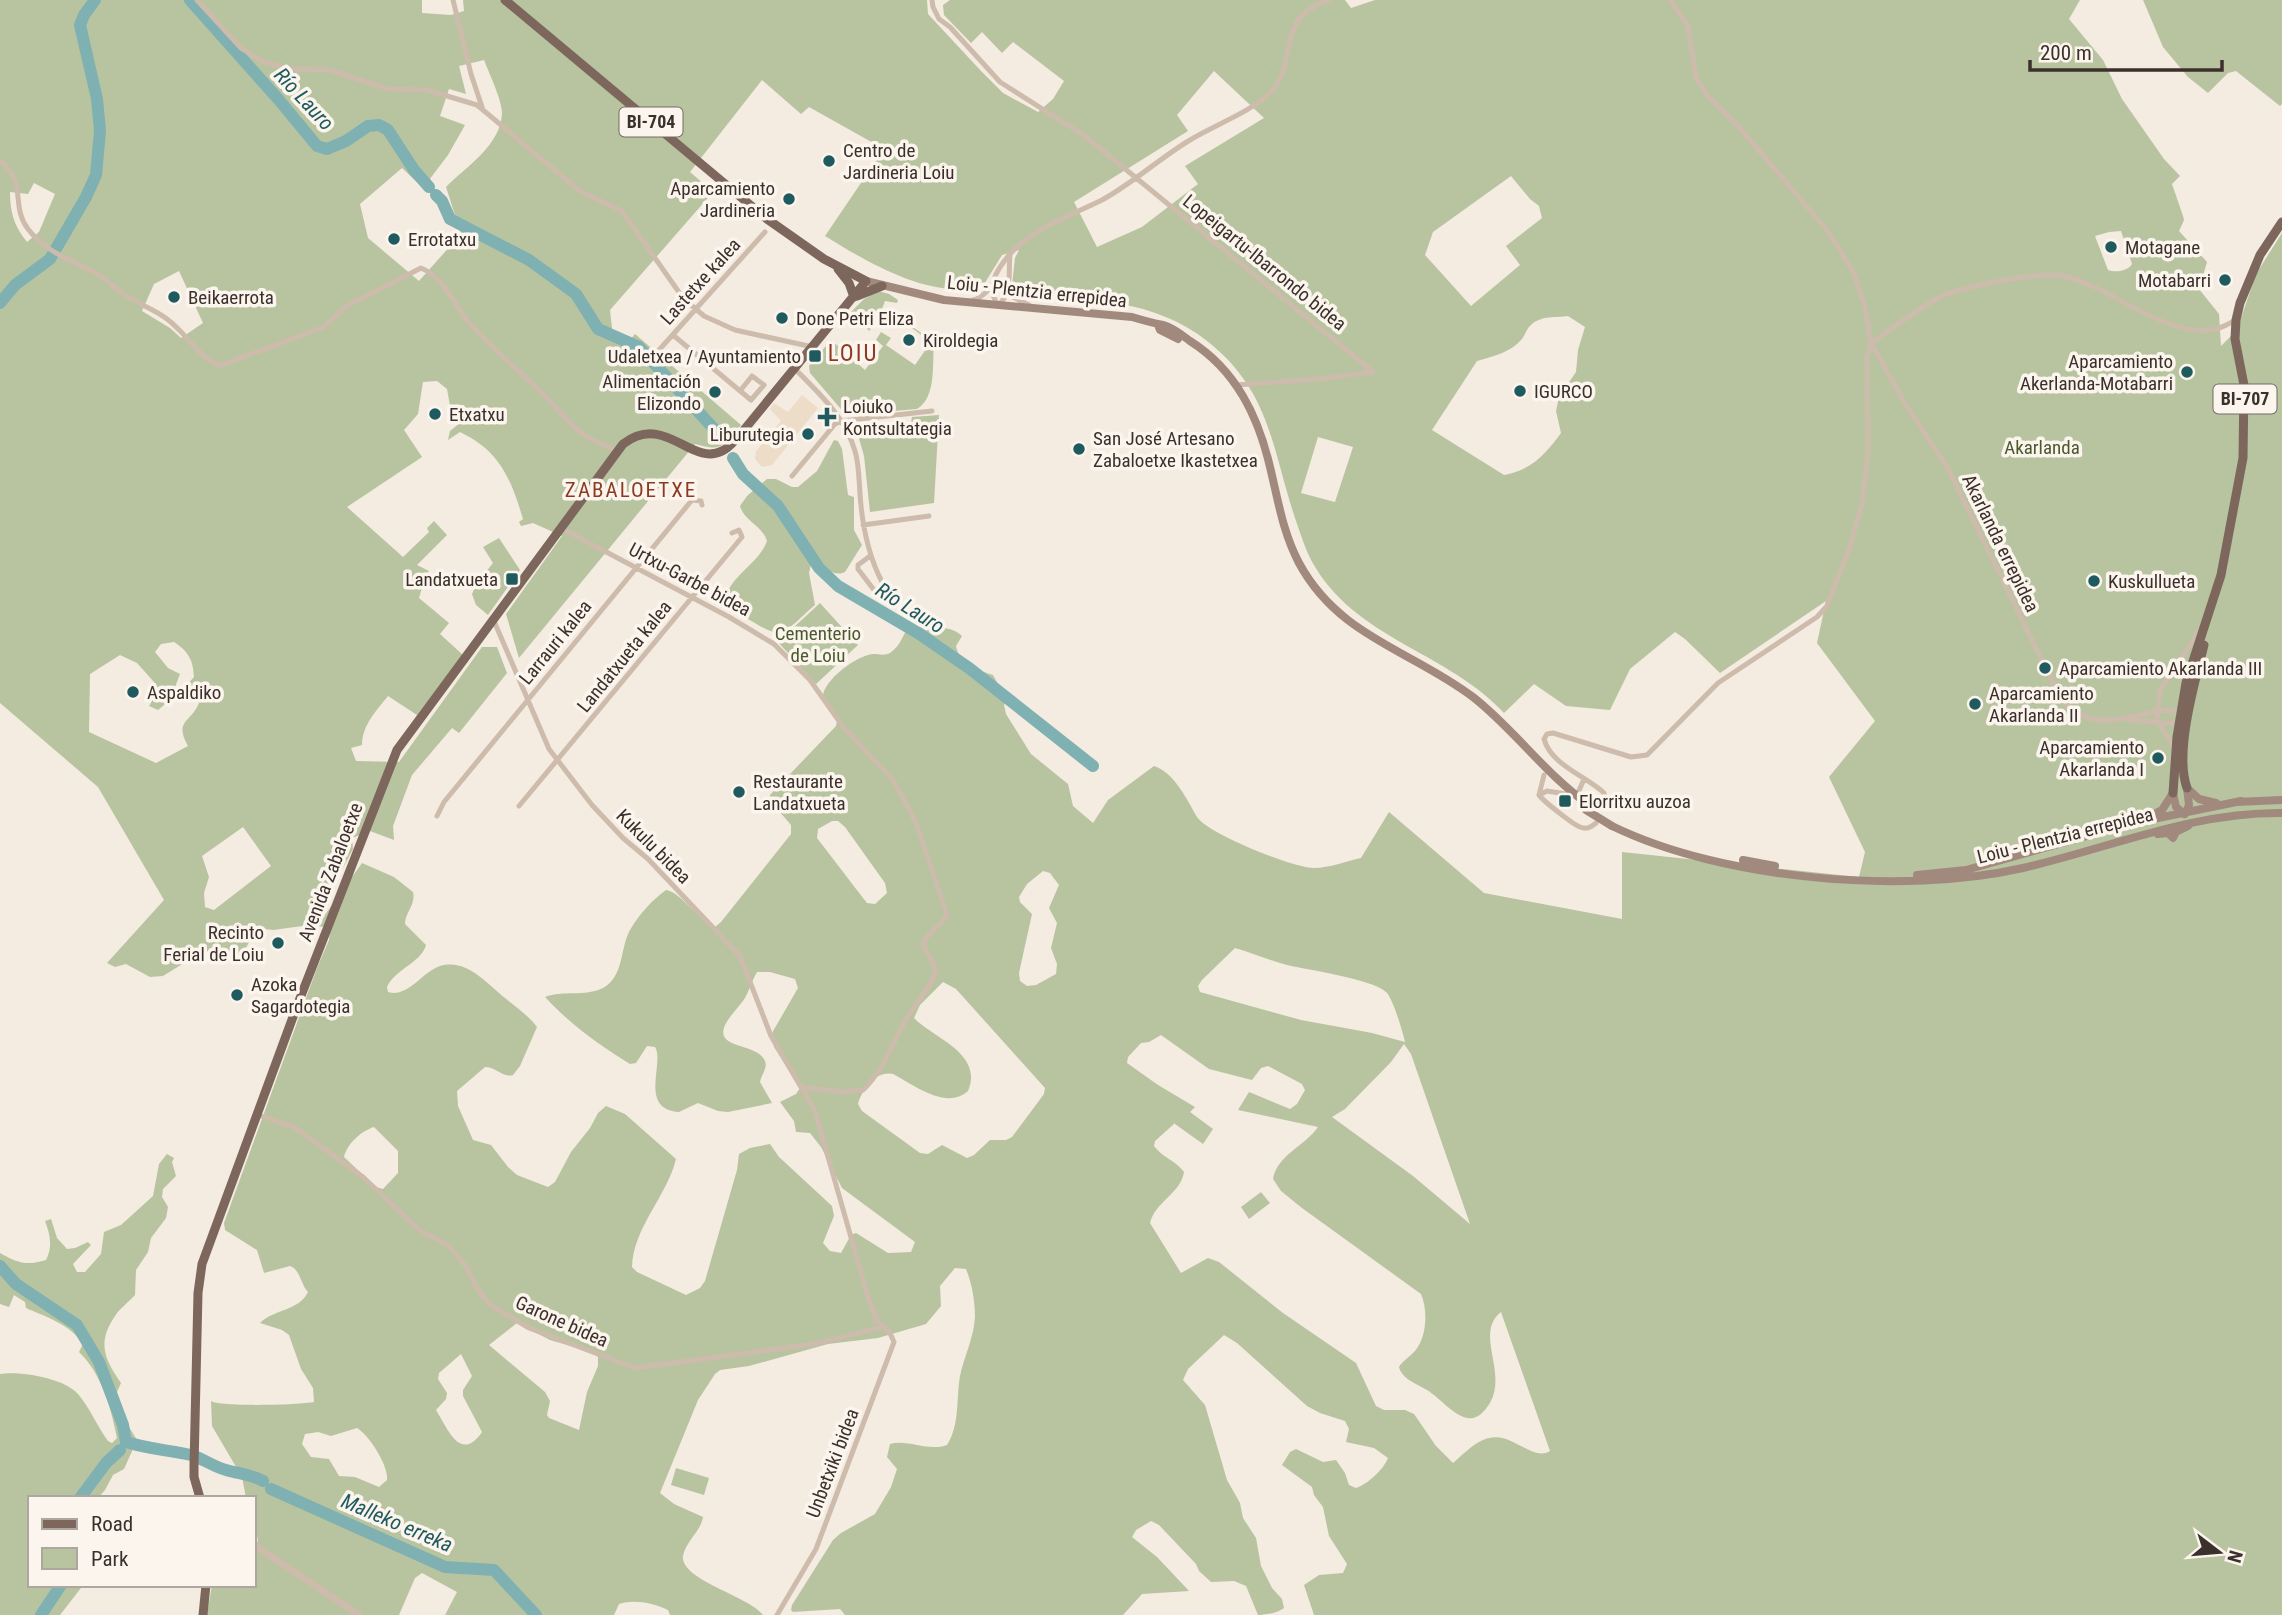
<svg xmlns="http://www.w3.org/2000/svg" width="2282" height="1615" font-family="'Roboto Condensed',sans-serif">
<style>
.green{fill:#b8c4a0;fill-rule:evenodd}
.plaza{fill:#ecdcc8}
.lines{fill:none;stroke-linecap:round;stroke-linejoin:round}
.river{stroke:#7fb0b2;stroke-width:12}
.minor{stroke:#cdbbac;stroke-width:5}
.tertiary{stroke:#cdbbac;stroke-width:7}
.secondary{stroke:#a18a7d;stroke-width:8}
.primary{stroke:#7d675c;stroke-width:9}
.secondary-bridge{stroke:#a18a7d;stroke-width:8}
.poi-dot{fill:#1f5a5e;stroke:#fbf5ee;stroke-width:2.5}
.labels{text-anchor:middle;stroke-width:7;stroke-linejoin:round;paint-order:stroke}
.shield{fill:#fbf5ee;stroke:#756b66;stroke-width:2}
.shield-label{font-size:18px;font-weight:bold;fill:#3b302b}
.poi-label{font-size:19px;fill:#3b302b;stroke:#fbf5ee;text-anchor:start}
.street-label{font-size:19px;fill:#3b302b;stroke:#fbf5ee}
.park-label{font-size:19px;fill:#4a5a2e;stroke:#fbf5ee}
.water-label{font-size:21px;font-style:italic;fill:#1f5a5e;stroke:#fbf5ee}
.neighbourhood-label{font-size:21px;letter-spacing:2px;fill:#8c3b22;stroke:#fbf5ee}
.quarter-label{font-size:23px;letter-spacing:2px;fill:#8c3b22;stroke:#fbf5ee}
</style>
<rect width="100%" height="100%" fill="#f4ebe1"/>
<!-- green -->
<path class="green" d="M0,0H422V13L451,15L464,11L463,0H927L928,14L982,72L1003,93L1038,112L1053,99L1064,81L1013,42L1002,53L982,32L971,43L944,15L943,5L950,0H1345L1351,8L1375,0H2080L2069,19L2103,60L2122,99L2164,159L2180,176L2172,184L2183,216L2184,220L2179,231L2207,262L2199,289L2219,314L2221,346L2237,330L2256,274L2282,233V1615H1314L1304,1585L1319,1575L1343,1573L1347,1564L1329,1536L1323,1507L1314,1495L1312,1487L1282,1465L1290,1452L1296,1449L1323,1462L1336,1460L1345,1473L1349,1485L1356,1488C1367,1485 1384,1469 1388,1458L1374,1448L1346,1442L1349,1429L1345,1421L1320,1413L1307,1406L1237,1343L1224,1335L1188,1369L1183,1380L1205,1405L1227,1480L1240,1503L1243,1518L1256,1538L1261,1566L1272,1588L1282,1599L1284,1608C1275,1614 1268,1614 1258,1615L1246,1586L1234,1581L1211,1582L1199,1571L1196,1564L1159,1525L1151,1521L1136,1530L1132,1537L1157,1557L1189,1591L1142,1594L1123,1615H845L840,1609L793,1612L791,1610L792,1605L833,1540L841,1533L875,1514L891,1487L897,1469L887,1457L890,1444C908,1439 928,1452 947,1445C960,1425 956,1399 960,1376C964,1357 974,1337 975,1317C975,1302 972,1283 966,1269L955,1268L940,1286L941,1306L926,1324L878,1338L828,1344L749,1366L720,1370L715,1374L698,1400L660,1493L674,1504L703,1517C701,1531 686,1541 683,1556C680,1580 749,1596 763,1615H670L668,1610C654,1603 633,1599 619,1604L614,1615H445L457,1592L422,1573L415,1578L399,1615H207L212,1585H254V1550L258,1540L254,1525V1498H246L242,1477L212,1426L211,1401C220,1407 301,1405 314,1402L313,1388L301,1369L289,1335L282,1330L260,1323C274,1309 299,1311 308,1292C301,1285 300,1269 290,1266L264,1273L257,1250L225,1230L224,1223L317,968L329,940L330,931L324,927L317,926L362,863L394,877L413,892C416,905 405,912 405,924L426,945C421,963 395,969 387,987L388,992C408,998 422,972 440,966C467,958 486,983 505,998C516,1007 529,1016 537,1027L520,1066L513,1075C503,1078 496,1067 485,1067L457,1091L458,1106L473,1140L491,1145L508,1167L517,1175L548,1187L555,1182L571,1152L590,1128L598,1113L606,1106L625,1114L676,1159C667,1196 633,1228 632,1267L637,1272L686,1295L700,1288L705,1281L737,1170L739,1154L750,1148L770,1144L779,1157L832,1206L834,1216L823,1243L830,1251L841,1253L851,1235L856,1233L888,1253L911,1252L915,1242L842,1188L821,1147L810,1133L796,1132L794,1121L780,1102L796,1094L800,1088L774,1047L772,1033L798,988L795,979L770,972H757C752,980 750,989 745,998C739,1007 730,1015 725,1025C714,1050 757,1042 765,1061C768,1068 761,1075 760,1082L772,1103L728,1112L718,1111L698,1103L679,1112C638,1109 665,1063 655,1047L647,1046L636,1063L630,1064C599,1045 570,1024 545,997C563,990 585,997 603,988C624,977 620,948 630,930C638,916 652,900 666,890C682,893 697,919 715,927L721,922L791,834V825L772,803L770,795L836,726L837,721L823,695C826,679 853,659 868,655C875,652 882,657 890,653C901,645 902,637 908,627C924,627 951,624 962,636L956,646C960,665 977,670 993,675L1007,700L1004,705L1006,714L1031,754L1068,784L1073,806L1093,823L1108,800L1154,766C1175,773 1187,800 1197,817C1208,834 1294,868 1314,868C1329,868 1347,861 1361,858L1389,812L1484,893L1622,919V852L1859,877L1865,852L1829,777L1875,721L1817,643L1826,601L1720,673L1685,639L1675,632L1630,669L1610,710L1566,706L1534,684L1504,713C1450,654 1361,640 1317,570C1307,555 1302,538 1296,521C1272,450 1271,391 1207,341C1182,321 1151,309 1120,304C1090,299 1034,305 1012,285L1015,258L1019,250L1002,255L983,286C932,301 867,262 825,236L884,149L809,107L801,114L762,80L690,172L713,192L610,310L613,337L625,346L635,334L741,425C725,446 723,452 695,444L519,658L506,614L562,536L533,523L521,526L519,522L523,519C511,479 500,451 460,432L448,440L450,431L461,422L451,411L447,389L437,381L423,382L418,414L404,430L422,457L347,507L403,557L429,532L427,528L434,521L447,535L417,565L429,571L425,577L419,598L449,623L440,634L463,655L417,715L388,696C377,710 362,725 362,745L351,748L356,761L399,762L482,647H497L507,673L459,733L452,728L412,775L393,826L394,840L370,831L352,838L353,849L317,917V924L273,930L256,928L242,956L219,950L197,955L163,976L150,977L126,964L115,967L107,963L164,900L98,787L0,703ZM484,60C489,73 502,100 502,113C501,145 467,166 446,187L461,234L419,281L368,238L360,204L402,168L423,188L448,155L465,125L440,116L449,89L466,94L459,66ZM1214,71L1264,118L1185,166L1198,184L1142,227L1097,247L1074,202L1188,131L1177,115ZM1511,176L1530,199L1539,206L1542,218L1506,246L1520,265L1471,306L1425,255L1433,232ZM34,183L55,194L39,232L27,242C14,226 10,212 10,192L28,194ZM2121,231L2132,264C2128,271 2115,273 2108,270L2095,236L2109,232ZM179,271L203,323L181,338L170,328L142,311L154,284ZM1568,316L1585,327L1578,350L1576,372L1559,397L1556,411L1561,433C1546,454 1530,471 1504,475L1432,430L1477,361C1493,356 1510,353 1522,339C1525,335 1527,328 1531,325C1541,315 1556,318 1568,316ZM1318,437L1353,447L1335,502L1301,493ZM174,642C189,652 193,660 194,677L183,689L199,703C190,724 174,720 188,746L156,763L89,732L90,674L120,655L137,663L154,682L155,696L149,706L158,710L170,700L180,674L168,668L155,652L161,644ZM832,821H838L845,827L885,883L887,893L875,904L867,903L863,898L817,838L818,829ZM243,827L271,866L214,910L205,907L204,893L209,877L202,856ZM1043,871L1050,873L1059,885L1049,908L1057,923L1051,948L1057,964L1056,974L1036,985L1027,986L1020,981L1019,973L1032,914L1020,902L1019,897L1027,884ZM1235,948C1252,953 1269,960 1287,965C1308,970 1372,979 1386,992C1393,998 1403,1033 1405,1042L1372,1033L1301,1020L1200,992L1198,986L1202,980ZM943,982L956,989L1045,1088L1044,1094L1012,1137L1006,1140H990L974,1155L967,1158L942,1145L928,1154L920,1153L862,1111L858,1104C862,1089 876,1070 893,1074C913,1084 946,1111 968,1091C984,1053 933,1038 914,1018L920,1005ZM1161,1035L1209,1069L1252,1080L1261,1068L1268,1066L1302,1084L1305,1090L1297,1104L1290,1109L1249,1092L1238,1110L1318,1127C1305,1146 1277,1155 1273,1179L1281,1191L1302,1208L1421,1294C1428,1310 1427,1337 1415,1351C1410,1357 1403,1360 1399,1367C1402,1379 1417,1384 1427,1390C1440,1398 1453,1415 1467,1418C1473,1419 1478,1417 1482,1413C1516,1380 1471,1336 1501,1312L1550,1451C1531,1463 1510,1427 1483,1440C1472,1445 1462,1455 1453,1463L1436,1446L1414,1414L1405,1410H1384L1376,1406L1356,1363L1283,1313L1219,1262L1208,1258L1181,1273L1150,1223C1155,1202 1181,1193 1184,1172C1176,1161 1162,1157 1154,1146L1155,1141L1175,1123V1124L1203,1144L1213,1129L1190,1112L1195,1107L1158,1085L1127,1063L1128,1057L1141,1043L1149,1042ZM1404,1044L1411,1054L1470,1224L1413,1176L1332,1117L1345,1109L1391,1062ZM374,1127L398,1151V1173L383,1189L376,1187L344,1157C347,1144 361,1131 374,1127ZM517,1323L550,1340L591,1352L598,1357V1366L587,1392L579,1430L549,1418L547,1415L550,1401L545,1392L489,1345ZM461,1354L472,1376L463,1390V1396L482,1432C460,1464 447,1427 436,1410L446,1399L447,1393L438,1379L439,1373ZM357,1428C369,1435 389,1466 387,1480L379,1487L355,1477L339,1476L329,1459L311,1457L302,1444L305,1434L318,1432L331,1436Z
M2143,0H2282V104L2280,106L2236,71L2228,73L2208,93L2188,77L2163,47Z
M878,291L889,294L898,300L897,303L885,301L882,309L874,312L870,331L848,315L864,299Z
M892,313L910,318L907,323L934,342C932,363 937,397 917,409L846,415L810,373L809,366L831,340L865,370L883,346L876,340L881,332L891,338L886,345L915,365L931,342L894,315L888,323L886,321Z
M939,415L934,503L870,512L864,456L856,428L911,422L912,417Z
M834,440L838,441L842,449L848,495L854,497V530L862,545L845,572C833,577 828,569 818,563L811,564L809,573L815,605C807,611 788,632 779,633C768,634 732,609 725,601C728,577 759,564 767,541C763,526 744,521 740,506L747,496L767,479H776L792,487H798L817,471Z
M499,538L520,570L488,615L476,605L472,594L477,583L493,563L483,547Z
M820,603L858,645L816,684L778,642Z
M167,1154L174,1158L172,1162L176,1176L163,1189L162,1197L168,1207L166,1218L151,1238L148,1252L136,1270L135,1295C129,1302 120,1308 115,1316C97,1342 104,1359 121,1383L117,1392L129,1427L137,1440L124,1469L113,1475L105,1490L98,1498H30V1585H81V1588L60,1615H0V1374C20,1371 64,1378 78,1394C90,1408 97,1426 108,1441L112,1443L117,1438C111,1408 102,1374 79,1352L83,1344C70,1324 46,1317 26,1308L25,1302L14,1295L9,1307L0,1304V1253C17,1263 27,1266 46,1260C53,1247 50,1234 45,1221L51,1219L57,1238L67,1249L75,1248L88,1242L91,1245L73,1264L77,1272H85L101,1254L104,1232L121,1225L153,1196L159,1164Z
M1261,1192L1270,1203L1249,1219L1241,1207Z
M676,1468L709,1478L704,1495L671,1485Z"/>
<!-- plaza -->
<path class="plaza" d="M802,395L818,408L772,465L762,467L755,459L756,451L781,421L770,409L774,403L788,412Z"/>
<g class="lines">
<!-- river -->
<path class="river" d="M190,0L279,100L317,146L327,149L346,141L368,126L379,125L388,130L414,170L429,187
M436,195L442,201L450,219L529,260L576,294L598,329L639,347L716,431
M0,303L15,285L50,259L86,197L96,175L100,131L97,99L80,25L84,15L95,0
M733,458L743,474L778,506L819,568L838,586L918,633L969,668L1093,766
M0,1266L16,1284L77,1325L99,1362L123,1425L126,1442
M126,1442C148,1449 169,1450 191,1455C204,1459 214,1467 226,1470C239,1474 251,1474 263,1481
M271,1489L445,1567L494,1570L536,1615
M80,1498L106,1463L120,1450
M41,1615L61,1585"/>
<!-- minor -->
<path class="minor" d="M197,0L241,48L264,62L290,69L329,70L389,89L427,90L477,105L580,191L622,211L683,298L704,316L735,330L813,347
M453,0L471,74L483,110
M932,0L933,7L939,19L950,27L1000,82L1085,136L1373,372
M0,161C28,184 10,205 28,229C47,254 73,260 99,275C109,281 116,289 125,295C138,304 154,309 167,319C186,333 198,356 219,366L324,327L345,307L421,268C443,277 454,304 467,320C489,347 517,368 541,392C556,406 567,423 583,434C594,442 606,446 618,451
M1010,254C1035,227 1070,216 1102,200C1133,183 1160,158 1190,140C1216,124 1247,114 1269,94C1301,64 1271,19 1329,0
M1010,254C1008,271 1013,294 998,305C985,287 997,269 1010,254Z
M973,300C987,298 992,278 1006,284L1011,296L1029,305
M673,335L751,400L764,385L752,376L740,391
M659,350L765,232
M795,369C819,393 845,417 855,451C859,464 859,480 860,494C862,524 868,555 882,582L883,587L874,590L858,569V565L870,556
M1236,385L1320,379L1373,372
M792,476L835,424L842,421L932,411
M863,525L929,516
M561,528L729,617L774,644L810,680L844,728L894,781L916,823L947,915C941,927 927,931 923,944L936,970C931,988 916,1002 907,1018C893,1042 884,1070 863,1090L846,1092L801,1087
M494,621L549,749L592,805L623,838L648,859L740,956L771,1036L815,1111L868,1297L877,1321L889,1331L894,1342L816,1549L777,1615
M2179,716L2177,713L2170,710C2127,713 2097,737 2061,699L1947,467L1906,405L1871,343C1893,328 1915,311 1938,298C1959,287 2040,271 2063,276C2110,286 2165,337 2212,330C2220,329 2228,324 2236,320
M2130,720L2176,724L2179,721
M2174,747L2157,720L2160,690L2201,628
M1539,795C1543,801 1574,825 1580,827C1587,830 1591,827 1596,823
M1539,795L1547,791L1566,794
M1539,795L1544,775
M1580,799L1578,793L1584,779
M519,806L742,537L739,530L732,533
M1606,806L1604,793C1586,776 1551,765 1544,739L1547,734L1553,733L1631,757L1647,755L1718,683L1817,617L1827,606L1849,549L1862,505L1868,451L1867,357L1871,343L1865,308L1854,273L1827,230L1738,126L1706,94L1696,78L1688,26L1670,0
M437,816L444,802L692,500L701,501L702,505
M258,1115L294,1127L363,1177L419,1230L448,1245L465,1265L477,1288L489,1304L529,1328L635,1368L814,1344L882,1327"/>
<!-- tertiary -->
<path class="tertiary" d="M254,1545L359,1615"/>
<!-- secondary -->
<path class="secondary" d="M866,281L944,300L1132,317C1142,320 1153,323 1163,325C1172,327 1182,335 1190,341C1236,370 1258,416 1270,467C1278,500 1283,533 1299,563C1339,637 1411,650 1473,697C1515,730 1545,774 1589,805
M1158,325L1160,330L1178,339
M2188,789L2199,799L2216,803
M2173,793L2176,807L2184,814
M2236,802L2282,800
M2185,814L2189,805L2187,788
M2148,817L2162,810L2173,793
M1612,826C1723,880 1903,895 2023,868C2110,848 2191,812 2282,813
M2158,834L2168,833L2173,838L2176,832L2188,826
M1743,860L1775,866
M1917,875L1966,870L2129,824L2241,801"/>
<!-- primary -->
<path class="primary" d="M838,269L849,283L854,297
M857,296L882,286
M2187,788C2174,752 2195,682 2204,645
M2173,793L2177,737L2186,683L2221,575L2243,458L2244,385L2235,339L2236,320L2240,303L2260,255L2282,222
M200,1498L194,1477V1466L198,1293L202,1264L297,1006L397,750L623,444C665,412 691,467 722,451C729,448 734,441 739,436L866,281L824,259L767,219L505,0
M203,1615L206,1585"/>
<!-- secondary-bridge -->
<path class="secondary-bridge" d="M1586,810L1612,826"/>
</g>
<!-- markers -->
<g class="poi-dot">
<circle cx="829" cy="161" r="7"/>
<circle cx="789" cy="199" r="7"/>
<circle cx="394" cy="239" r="7"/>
<circle cx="2111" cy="247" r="7"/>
<circle cx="2225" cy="280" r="7"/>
<circle cx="174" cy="297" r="7"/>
<circle cx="782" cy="318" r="7"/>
<circle cx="909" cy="340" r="7"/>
<rect x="808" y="349" width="14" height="14" rx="3.5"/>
<circle cx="2187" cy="372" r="7"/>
<circle cx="1520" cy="391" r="7"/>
<circle cx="715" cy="392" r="7"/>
<circle cx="435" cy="414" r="7"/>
<path d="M823.5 406.5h7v7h7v7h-7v7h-7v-7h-7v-7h7z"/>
<circle cx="808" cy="434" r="7"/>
<circle cx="1079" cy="449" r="7"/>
<rect x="505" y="572" width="14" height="14" rx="3.5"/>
<circle cx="2094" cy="581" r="7"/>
<circle cx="2045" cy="668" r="7"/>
<circle cx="133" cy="692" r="7"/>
<circle cx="1975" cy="704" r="7"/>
<circle cx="2158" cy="758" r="7"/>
<circle cx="739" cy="792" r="7"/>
<rect x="1558" y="794" width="14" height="14" rx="3.5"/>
<circle cx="278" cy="943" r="7"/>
<circle cx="237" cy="995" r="7"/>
</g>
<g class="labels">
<!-- shield labels -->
<g class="shield">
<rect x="619.5" y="107.5" width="63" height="29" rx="5"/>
<rect x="2213.5" y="384.5" width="63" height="29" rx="5"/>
</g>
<g class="shield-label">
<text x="651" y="128">BI-704</text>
<text x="2245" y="405">BI-707</text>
</g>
<!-- poi labels -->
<g class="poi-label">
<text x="843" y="157">Centro de<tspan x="843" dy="22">Jardineria Loiu</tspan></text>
<text x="775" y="195" text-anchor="end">Aparcamiento<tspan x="775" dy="22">Jardineria</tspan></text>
<text x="408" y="246">Errotatxu</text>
<text x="2125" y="254">Motagane</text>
<text x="2211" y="287" text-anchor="end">Motabarri</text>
<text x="188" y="304">Beikaerrota</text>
<text x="796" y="325">Done Petri Eliza</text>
<text x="923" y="347">Kiroldegia</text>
<text x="801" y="363" text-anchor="end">Udaletxea / Ayuntamiento</text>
<text x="2173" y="368" text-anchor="end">Aparcamiento<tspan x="2173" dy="22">Akerlanda-Motabarri</tspan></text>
<text x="701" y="388" text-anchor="end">Alimentación<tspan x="701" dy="22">Elizondo</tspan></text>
<text x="1534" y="398">IGURCO</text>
<text x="843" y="413">Loiuko<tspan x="843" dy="22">Kontsultategia</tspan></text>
<text x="449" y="421">Etxatxu</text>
<text x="794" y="441" text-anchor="end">Liburutegia</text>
<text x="1093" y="445">San José Artesano<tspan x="1093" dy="22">Zabaloetxe Ikastetxea</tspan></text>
<text x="498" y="586" text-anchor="end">Landatxueta</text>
<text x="2108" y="588">Kuskullueta</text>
<text x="2059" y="675">Aparcamiento Akarlanda III</text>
<text x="147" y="699">Aspaldiko</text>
<text x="1989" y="700">Aparcamiento<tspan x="1989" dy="22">Akarlanda II</tspan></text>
<text x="2144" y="754" text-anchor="end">Aparcamiento<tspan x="2144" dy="22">Akarlanda I</tspan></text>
<text x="753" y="788">Restaurante<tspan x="753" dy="22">Landatxueta</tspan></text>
<text x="1579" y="808">Elorritxu auzoa</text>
<text x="264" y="939" text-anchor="end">Recinto<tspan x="264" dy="22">Ferial de Loiu</tspan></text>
<text x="251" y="991">Azoka<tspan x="251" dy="22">Sagardotegia</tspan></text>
</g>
<!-- street labels -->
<g class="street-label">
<text transform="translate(1265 262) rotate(39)" y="7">Lopeigartu-Ibarrondo bidea</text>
<text transform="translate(700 281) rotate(-48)" y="7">Lastetxe kalea</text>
<text transform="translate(1037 291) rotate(6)" y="7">Loiu - Plentzia errepidea</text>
<text transform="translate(2001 543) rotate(64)" y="7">Akarlanda errepidea</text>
<text transform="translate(690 579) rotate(28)" y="7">Urtxu-Garbe bidea</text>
<text transform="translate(555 642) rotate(-51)" y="7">Larrauri kalea</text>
<text transform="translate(624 656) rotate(-51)" y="7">Landatxueta kalea</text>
<text transform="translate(2065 835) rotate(-14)" y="7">Loiu - Plentzia errepidea</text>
<text transform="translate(654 846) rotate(45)" y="7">Kukulu bidea</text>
<text transform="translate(330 872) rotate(-69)" y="7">Avenida Zabaloetxe</text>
<text transform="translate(562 1321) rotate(24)" y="7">Garone bidea</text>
<text transform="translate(832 1463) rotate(-69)" y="7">Unbetxiki bidea</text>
</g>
<!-- park labels -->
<g class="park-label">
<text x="2042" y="454">Akarlanda</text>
<text x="818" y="640">Cementerio<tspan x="818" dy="22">de Loiu</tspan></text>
</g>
<!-- water labels -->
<g class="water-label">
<text transform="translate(304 99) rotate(47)" y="7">Río Lauro</text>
<text transform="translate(910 608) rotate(32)" y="7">Río Lauro</text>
<text transform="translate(397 1523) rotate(23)" y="7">Malleko erreka</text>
</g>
<!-- neighbourhood labels -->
<g class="neighbourhood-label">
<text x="631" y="497">ZABALOETXE</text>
</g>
<!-- quarter labels -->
<g class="quarter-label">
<text x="853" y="361">LOIU</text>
</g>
</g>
<!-- legend -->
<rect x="28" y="1496" width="228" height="91" fill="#fbf5ee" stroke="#aea6a0" stroke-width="2"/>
<rect x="42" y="1519" width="35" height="10" fill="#7d675c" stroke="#aea6a0" stroke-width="2"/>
<text x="91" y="1531" font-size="21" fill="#3b302b">Road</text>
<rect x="42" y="1548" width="35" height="21" fill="#b8c4a0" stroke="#aea6a0" stroke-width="2"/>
<text x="91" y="1566" font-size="21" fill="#3b302b">Park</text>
<!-- north arrow -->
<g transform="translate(2219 1552) rotate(106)" stroke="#fbf5ee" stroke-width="5" paint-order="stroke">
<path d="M0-5L12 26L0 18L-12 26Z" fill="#3b302b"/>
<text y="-10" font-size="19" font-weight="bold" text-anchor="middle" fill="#3b302b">N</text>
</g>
<!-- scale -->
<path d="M2030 60v10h192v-10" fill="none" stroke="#3b302b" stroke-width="3.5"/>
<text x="2040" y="60" font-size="21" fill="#3b302b" stroke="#fbf5ee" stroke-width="5" paint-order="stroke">200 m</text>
</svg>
